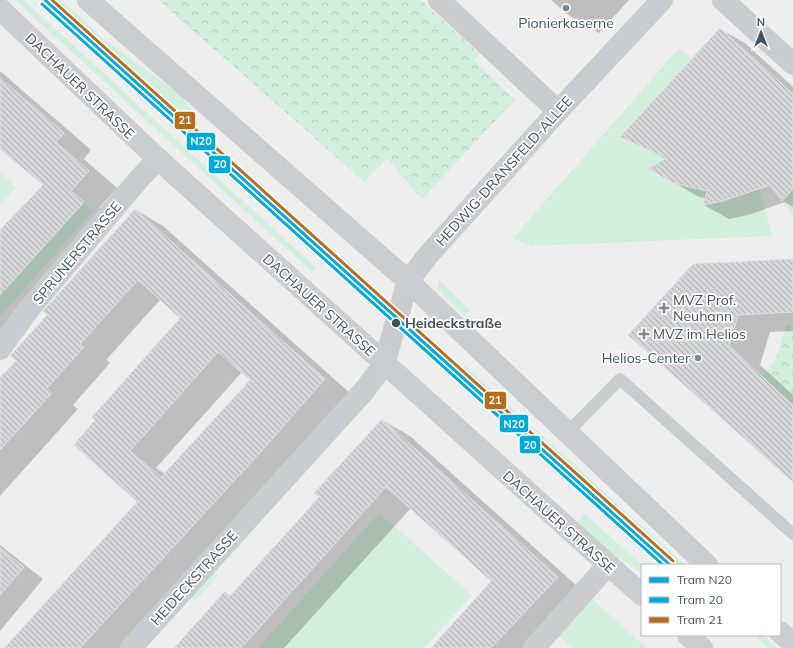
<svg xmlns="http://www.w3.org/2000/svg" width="793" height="648" font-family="Mulish,sans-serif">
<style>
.grass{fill:#d2eedc}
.park{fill:url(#park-crowns)}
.shadow{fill:#0003;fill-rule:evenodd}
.building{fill:url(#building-back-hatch);stroke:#e0e0e1;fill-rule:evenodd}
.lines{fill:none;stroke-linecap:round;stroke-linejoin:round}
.service{stroke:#cacccf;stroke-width:12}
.minor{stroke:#cacccf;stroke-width:22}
.secondary{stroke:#caced1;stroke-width:22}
.tram-1-casing{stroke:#fff;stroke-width:6}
.tram-2-casing{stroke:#fff;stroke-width:6}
.tram-3-casing{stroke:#fff;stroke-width:6}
.tram-1{stroke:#00aadc;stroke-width:3}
.tram-2{stroke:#00aadc;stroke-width:3}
.tram-3{stroke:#b66e1c;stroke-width:3}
.poi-dot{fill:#80878e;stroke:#fff;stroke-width:1.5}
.stop-dot{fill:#45505a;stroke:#fff;stroke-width:1.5}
.labels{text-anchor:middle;stroke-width:3.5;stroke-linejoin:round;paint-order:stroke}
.poi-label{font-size:14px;fill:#45505a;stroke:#fff;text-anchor:start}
.street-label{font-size:14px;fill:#45505a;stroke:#fff}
.stop-label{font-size:14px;font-weight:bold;fill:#45505a;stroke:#fff;text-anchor:start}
.line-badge{stroke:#fff;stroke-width:1.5}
.badge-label{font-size:11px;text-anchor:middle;font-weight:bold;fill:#fff}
</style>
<defs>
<pattern id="park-crowns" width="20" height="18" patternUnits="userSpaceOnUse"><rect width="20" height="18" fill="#d2eedc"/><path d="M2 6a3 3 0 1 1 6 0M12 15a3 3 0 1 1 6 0" fill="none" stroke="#b6cebf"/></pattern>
<pattern id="building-back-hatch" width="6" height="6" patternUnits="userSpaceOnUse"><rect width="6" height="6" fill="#d6d6d8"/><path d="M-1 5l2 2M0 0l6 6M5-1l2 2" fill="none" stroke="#afb0b2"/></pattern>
</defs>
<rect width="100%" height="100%" fill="#efeeee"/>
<!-- grass -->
<path class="grass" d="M15,0H24L316,268L312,272Z
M51,0H61L104,39L178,93L196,114L186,125Z
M679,48L692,58L621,137L667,158L649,169L707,191L703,205L723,201L759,188L772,236L531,246L513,238Z
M0,172L16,187L0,204Z
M793,189V215L782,201Z
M84,202L93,211L0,317V295Z
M439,280L470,311L464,316L438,289Z
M464,365L685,565H676L460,369Z
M379,513L472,595L424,648H258Z
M585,514L642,565V573L613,554L576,524Z
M213,572L218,576L195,601L190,597Z
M585,592L646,648H572L551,629Z
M754,635H763L777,648H768Z"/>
<!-- park -->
<path class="park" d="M158,0H421L480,54L474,61L515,100L422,199L387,158L365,182Z
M787,325H793V405L762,377L775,361Z"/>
<!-- shadow -->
<path class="shadow" d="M551,0H629L599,33L567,14Z
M720,29L745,43L793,87V207L785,202L748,215L729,219L704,205L706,198L699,197L675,183L666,159L622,136Z
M0,71L91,150L84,159L117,188L99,208L111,219L0,354V232L44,185L0,148Z
M136,210L163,226L352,395L287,468L120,648H6L139,502L76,444L181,318L161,299L106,360L110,363L73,405L78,409L0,496V379L18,361L49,315ZM242,372L251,380L165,474L156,468Z
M793,260V331L770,332L760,365L793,395V480L629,335Z
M382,420L410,436L586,594L535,648H433L493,581L411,508L284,648H175L225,593L231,596L320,497Z
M0,545L43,579L0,631Z"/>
<!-- building -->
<path class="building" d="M720,28L793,94V189L782,201L770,185L723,201L703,205L707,191L673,183L648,169L667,158L620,137Z
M0,78L64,133L56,142L89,171L71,191L84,202L0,295V230L43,185L0,149Z
M135,209L325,379L260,453L80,648H4L137,502L74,445L95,420L92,417L180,318L138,280L80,344L84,347L47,388L52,393L0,450V377L16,361L10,356L47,315L43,311ZM218,352L250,380L161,477L130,451Z
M793,259V312L738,315L729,346L793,405V482L628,335L693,264Z
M382,419L558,577L491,648H431L491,581L386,487L241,648H174L225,591L230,596L319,497L314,493Z
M0,548L24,567L0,595Z"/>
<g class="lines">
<!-- service -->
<path class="service" d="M567,433L620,379L793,534"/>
<!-- minor -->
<path class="minor" d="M439,0L558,111
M723,0L793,64
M0,349L29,309L139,179L158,159
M131,648L364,391L384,364L408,281L430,253L558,111L662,0
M534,648L608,565"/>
<!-- secondary -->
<path class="secondary" d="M88,0L408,281L707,565
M0,9L158,159L642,595
M780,632L793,644
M688,635L702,648"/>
<defs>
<path id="tram-1" d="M45,0L670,565"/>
<path id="tram-2" d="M42,4L663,565"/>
<path id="tram-3" d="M52,0L673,561"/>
</defs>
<!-- tram-1 casing -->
<use href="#tram-1" class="tram-1-casing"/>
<!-- tram-2 casing -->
<use href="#tram-2" class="tram-2-casing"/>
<!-- tram-3 casing -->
<use href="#tram-3" class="tram-3-casing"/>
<!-- tram-1 -->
<use href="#tram-1" class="tram-1"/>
<!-- tram-2 -->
<use href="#tram-2" class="tram-2"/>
<!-- tram-3 -->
<use href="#tram-3" class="tram-3"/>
</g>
<!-- markers -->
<g class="poi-dot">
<circle cx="566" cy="8" r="4"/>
<path d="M662 302h4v4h4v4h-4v4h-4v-4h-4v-4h4z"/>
<path d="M642 328h4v4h4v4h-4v4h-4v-4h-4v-4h4z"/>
<circle cx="698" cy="358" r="4"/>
</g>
<circle class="stop-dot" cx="396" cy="323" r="5"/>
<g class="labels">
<!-- poi labels -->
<g class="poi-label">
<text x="566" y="28" text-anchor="middle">Pionierkaserne</text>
<text x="673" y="305">MVZ Prof.<tspan x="673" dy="16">Neuhann</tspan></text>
<text x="653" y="339">MVZ im Helios</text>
<text x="690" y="363" text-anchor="end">Helios-Center</text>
</g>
<!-- street labels -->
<g class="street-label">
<text transform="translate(80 86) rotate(44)" y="5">DACHAUER STRASSE</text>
<text transform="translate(504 171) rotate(-48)" y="5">HEDWIG-DRANSFELD-ALLEE</text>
<text transform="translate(77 253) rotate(-50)" y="5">SPRUNERSTRASSE</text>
<text transform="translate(319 305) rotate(42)" y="5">DACHAUER STRASSE</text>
<text transform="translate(559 522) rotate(42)" y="5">DACHAUER STRASSE</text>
<text transform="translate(194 578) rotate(-48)" y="5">HEIDECKSTRASSE</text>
</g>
<!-- stop labels -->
<g class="stop-label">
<text x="405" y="328">Heideckstraße</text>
</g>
</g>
<g class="line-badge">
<rect x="174" y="111" width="22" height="19" rx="4" fill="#b66e1c"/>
<rect x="186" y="132" width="30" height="19" rx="4" fill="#00aadc"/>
<rect x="208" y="155" width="23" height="19" rx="4" fill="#00aadc"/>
<rect x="484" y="391" width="23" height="19" rx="4" fill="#b66e1c"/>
<rect x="499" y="414" width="30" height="19" rx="4" fill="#00aadc"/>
<rect x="519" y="435" width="22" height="19" rx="4" fill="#00aadc"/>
</g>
<g class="badge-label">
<text x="185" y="124">21</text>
<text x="201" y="145">N20</text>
<text x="220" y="168">20</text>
<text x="495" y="404">21</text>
<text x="514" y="428">N20</text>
<text x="530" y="449">20</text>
</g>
<!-- legend -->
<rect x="641" y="564" width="140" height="72" fill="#ffffff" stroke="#b5b9bd"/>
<rect x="649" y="577" width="20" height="6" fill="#00aadc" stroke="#b5b9bd"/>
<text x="677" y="584" font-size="12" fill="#45505a">Tram N20</text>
<rect x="649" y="597" width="20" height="6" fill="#00aadc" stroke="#b5b9bd"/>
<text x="677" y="604" font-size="12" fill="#45505a">Tram 20</text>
<rect x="649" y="617" width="20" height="6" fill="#b66e1c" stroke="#b5b9bd"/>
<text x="677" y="624" font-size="12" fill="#45505a">Tram 21</text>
<!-- north arrow -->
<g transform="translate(761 32)" stroke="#ffffff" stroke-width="3" paint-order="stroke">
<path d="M0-3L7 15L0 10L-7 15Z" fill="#45505a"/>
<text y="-6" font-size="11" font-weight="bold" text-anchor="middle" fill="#45505a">N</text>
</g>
</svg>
